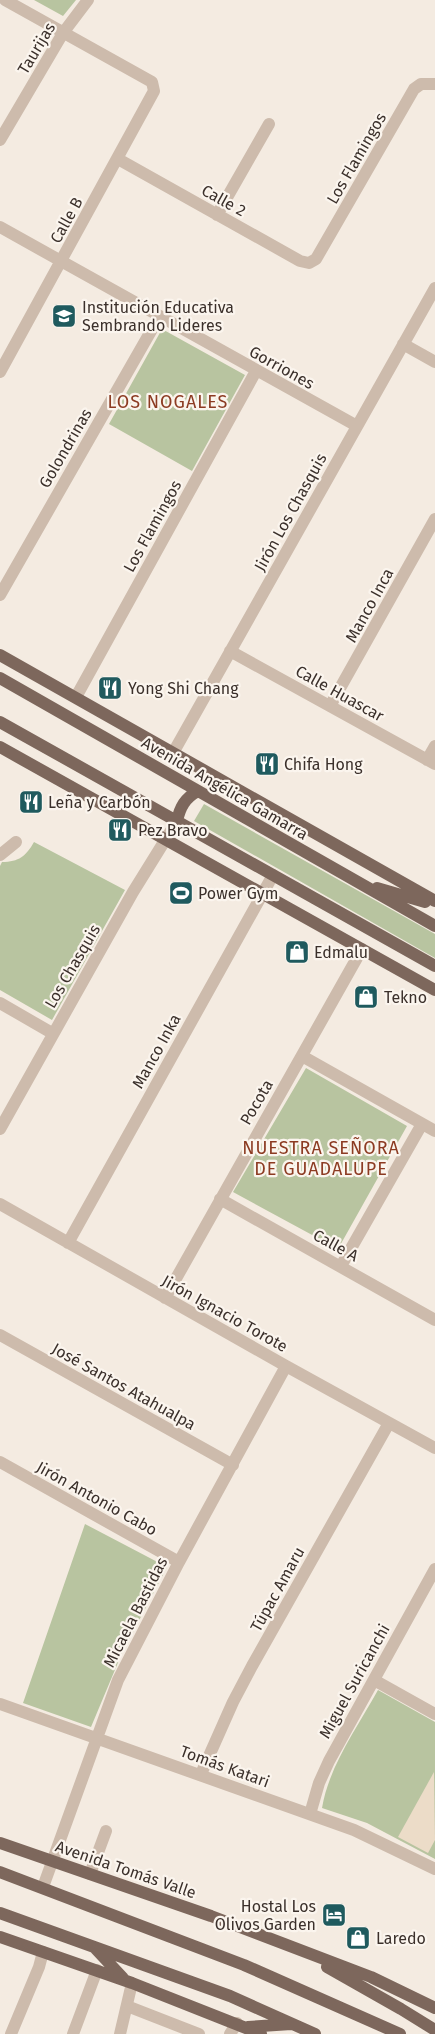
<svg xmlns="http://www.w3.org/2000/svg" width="435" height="2034" font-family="'Fira Sans',sans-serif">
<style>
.green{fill:#b8c4a0}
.plaza{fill:#ecdcc8}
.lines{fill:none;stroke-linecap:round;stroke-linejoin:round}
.minor{stroke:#cdbbac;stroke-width:12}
.major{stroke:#7d675c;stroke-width:12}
.labels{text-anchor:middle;stroke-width:4.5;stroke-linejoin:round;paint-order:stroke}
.street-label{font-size:16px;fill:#3b302b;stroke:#fbf5ee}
.poi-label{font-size:16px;fill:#3b302b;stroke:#fbf5ee;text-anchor:start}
.neighbourhood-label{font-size:18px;letter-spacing:1px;fill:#8c3b22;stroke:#fbf5ee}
</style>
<rect width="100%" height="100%" fill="#f4ebe1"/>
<!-- green -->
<path class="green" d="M34,0H76L63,16Z
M162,329L245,375L192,471L109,424Z
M204,804L435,934V958L194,821Z
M34,842L125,890L52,1020L0,990V866L2,862C19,862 26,856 34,842Z
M306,1068L407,1126L338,1249L233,1192Z
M85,1524L167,1567L122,1653L91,1727L23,1703Z
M378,1690L435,1722V1859L367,1823L322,1808C329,1766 357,1728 378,1690Z"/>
<!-- plaza -->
<path class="plaza" d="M434,1772L435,1840L428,1853L398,1837Z"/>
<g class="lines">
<!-- minor -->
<path class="minor" d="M0,140L63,33L88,0
M118,159L300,261L309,263L316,259L414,89L421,84H435
M217,215L269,124
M0,227L357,426
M403,344L435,362
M0,372L154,91L152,82L5,0
M0,595L159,317
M230,651L435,764
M76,697L256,371
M330,706L435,519
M173,753L435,288
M427,760L435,746
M0,855L16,842
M0,1003L52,1033
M302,1056L435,1131
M0,1129L133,892L177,821
M220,1199L435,1320
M0,1204L286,1366L435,1448
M68,1243L273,875
M341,1266L422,1124
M165,1298L362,949
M0,1335L233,1465
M0,1462L179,1562
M374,1680L435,1714
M0,1704L354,1830L435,1869
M201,1774L233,1702L252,1666L389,1423
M310,1814L319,1783L329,1761L435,1569
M90,1874L106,1831
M43,1887L118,1680L179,1562L286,1366
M127,2006L199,2034
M11,2034L39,1967L43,1952
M73,2034L97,1970
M120,2034L132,1983
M230,2034L237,2023"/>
<!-- major -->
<path class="major" d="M0,655L435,901
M0,678L435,926
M0,722L435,966
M0,747L435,990
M177,821C180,807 185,798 198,791
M377,888L425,902
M0,1843L211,1916L371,1977L435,2008
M0,1872L244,1965L400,2034
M0,1913L230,1996L315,2034
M0,1937L132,1983L261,2034
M94,1947L123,1978
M327,1967L401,2009L435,2030
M248,2027L291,2024"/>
</g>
<!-- icons -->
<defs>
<symbol id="school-square" viewBox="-11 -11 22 22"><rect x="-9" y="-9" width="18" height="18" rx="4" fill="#1f5a5e" stroke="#fbf5ee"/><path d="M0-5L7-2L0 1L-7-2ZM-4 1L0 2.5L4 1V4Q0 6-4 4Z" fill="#fff"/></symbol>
<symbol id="restaurant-square" viewBox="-11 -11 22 22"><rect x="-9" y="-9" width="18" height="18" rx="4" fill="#1f5a5e" stroke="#fbf5ee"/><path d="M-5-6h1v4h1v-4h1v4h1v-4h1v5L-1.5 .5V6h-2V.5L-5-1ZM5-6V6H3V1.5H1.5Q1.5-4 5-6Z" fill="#fff"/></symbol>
<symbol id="stadium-square" viewBox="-11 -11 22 22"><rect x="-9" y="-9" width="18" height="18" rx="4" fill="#1f5a5e" stroke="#fbf5ee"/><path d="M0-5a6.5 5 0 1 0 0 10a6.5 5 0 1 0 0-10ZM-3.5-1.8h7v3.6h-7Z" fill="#fff"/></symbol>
<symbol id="shop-square" viewBox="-11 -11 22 22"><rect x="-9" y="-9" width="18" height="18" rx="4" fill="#1f5a5e" stroke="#fbf5ee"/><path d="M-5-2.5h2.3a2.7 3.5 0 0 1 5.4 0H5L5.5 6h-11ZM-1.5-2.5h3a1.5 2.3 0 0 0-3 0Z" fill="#fff"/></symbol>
<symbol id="hotel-square" viewBox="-11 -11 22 22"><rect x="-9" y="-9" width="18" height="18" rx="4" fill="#1f5a5e" stroke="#fbf5ee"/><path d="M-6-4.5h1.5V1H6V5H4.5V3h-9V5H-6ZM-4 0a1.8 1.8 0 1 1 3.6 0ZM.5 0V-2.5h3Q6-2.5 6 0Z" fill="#fff"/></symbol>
</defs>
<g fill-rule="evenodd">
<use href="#school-square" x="50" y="302" width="28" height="28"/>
<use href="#restaurant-square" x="96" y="674" width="28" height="28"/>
<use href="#restaurant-square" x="253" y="750" width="28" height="28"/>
<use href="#restaurant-square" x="17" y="788" width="28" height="28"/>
<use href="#restaurant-square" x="106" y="816" width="28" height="28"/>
<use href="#stadium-square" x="167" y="879" width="28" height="28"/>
<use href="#shop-square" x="283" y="938" width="28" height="28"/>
<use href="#shop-square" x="352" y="983" width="28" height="28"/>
<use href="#hotel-square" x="320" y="1901" width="28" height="28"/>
<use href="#shop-square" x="344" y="1924" width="28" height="28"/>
</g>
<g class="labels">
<!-- street labels -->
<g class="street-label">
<text transform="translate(36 48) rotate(-59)" y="6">Taurijas</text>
<text transform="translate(356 158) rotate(-60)" y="6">Los Flamingos</text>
<text transform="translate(224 200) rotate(29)" y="6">Calle 2</text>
<text transform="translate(66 220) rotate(-61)" y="6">Calle B</text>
<text transform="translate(282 367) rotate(29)" y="6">Gorriones</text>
<text transform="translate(65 448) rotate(-60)" y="6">Golondrinas</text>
<text transform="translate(290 512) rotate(-61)" y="6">Jirón Los Chasquis</text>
<text transform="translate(152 526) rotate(-61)" y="6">Los Flamingos</text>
<text transform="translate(369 605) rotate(-61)" y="6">Manco Inca</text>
<text transform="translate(340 693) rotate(29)" y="6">Calle Huascar</text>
<text transform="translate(225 788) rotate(30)" y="6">Avenida Angélica Gamarra</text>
<text transform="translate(72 966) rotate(-60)" y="6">Los Chasquis</text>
<text transform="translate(156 1051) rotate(-61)" y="6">Manco Inka</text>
<text transform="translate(256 1102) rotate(-60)" y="6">Pocota</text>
<text transform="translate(336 1245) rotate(29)" y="6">Calle A</text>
<text transform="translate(225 1313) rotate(29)" y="6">Jirón Ignacio Torote</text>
<text transform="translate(124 1386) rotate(29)" y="6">José Santos Atahualpa</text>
<text transform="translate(97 1498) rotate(29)" y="6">Jirón Antonio Cabo</text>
<text transform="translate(277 1589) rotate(-61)" y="6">Túpac Amaru</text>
<text transform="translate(135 1612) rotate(-63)" y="6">Micaela Bastidas</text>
<text transform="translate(354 1681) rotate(-61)" y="6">Miguel Suricanchi</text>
<text transform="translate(225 1766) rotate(20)" y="6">Tomás Katari</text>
<text transform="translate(126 1869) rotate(19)" y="6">Avenida Tomás Valle</text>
</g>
<!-- poi labels -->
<g class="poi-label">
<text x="82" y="313">Institución Educativa<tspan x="82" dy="18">Sembrando Lideres</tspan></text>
<text x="128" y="694">Yong Shi Chang</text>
<text x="284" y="770">Chifa Hong</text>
<text x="48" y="808">Leña y Carbón</text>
<text x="138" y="836">Pez Bravo</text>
<text x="198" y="899">Power Gym</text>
<text x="314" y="958">Edmalu</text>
<text x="384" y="1003">Tekno</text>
<text x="316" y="1912" text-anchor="end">Hostal Los<tspan x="316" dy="18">Olivos Garden</tspan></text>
<text x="376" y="1944">Laredo</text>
</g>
<!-- neighbourhood labels -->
<g class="neighbourhood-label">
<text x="168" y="408">LOS NOGALES</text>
<text x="321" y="1154">NUESTRA SEÑORA<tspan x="321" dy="21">DE GUADALUPE</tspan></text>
</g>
</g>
</svg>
